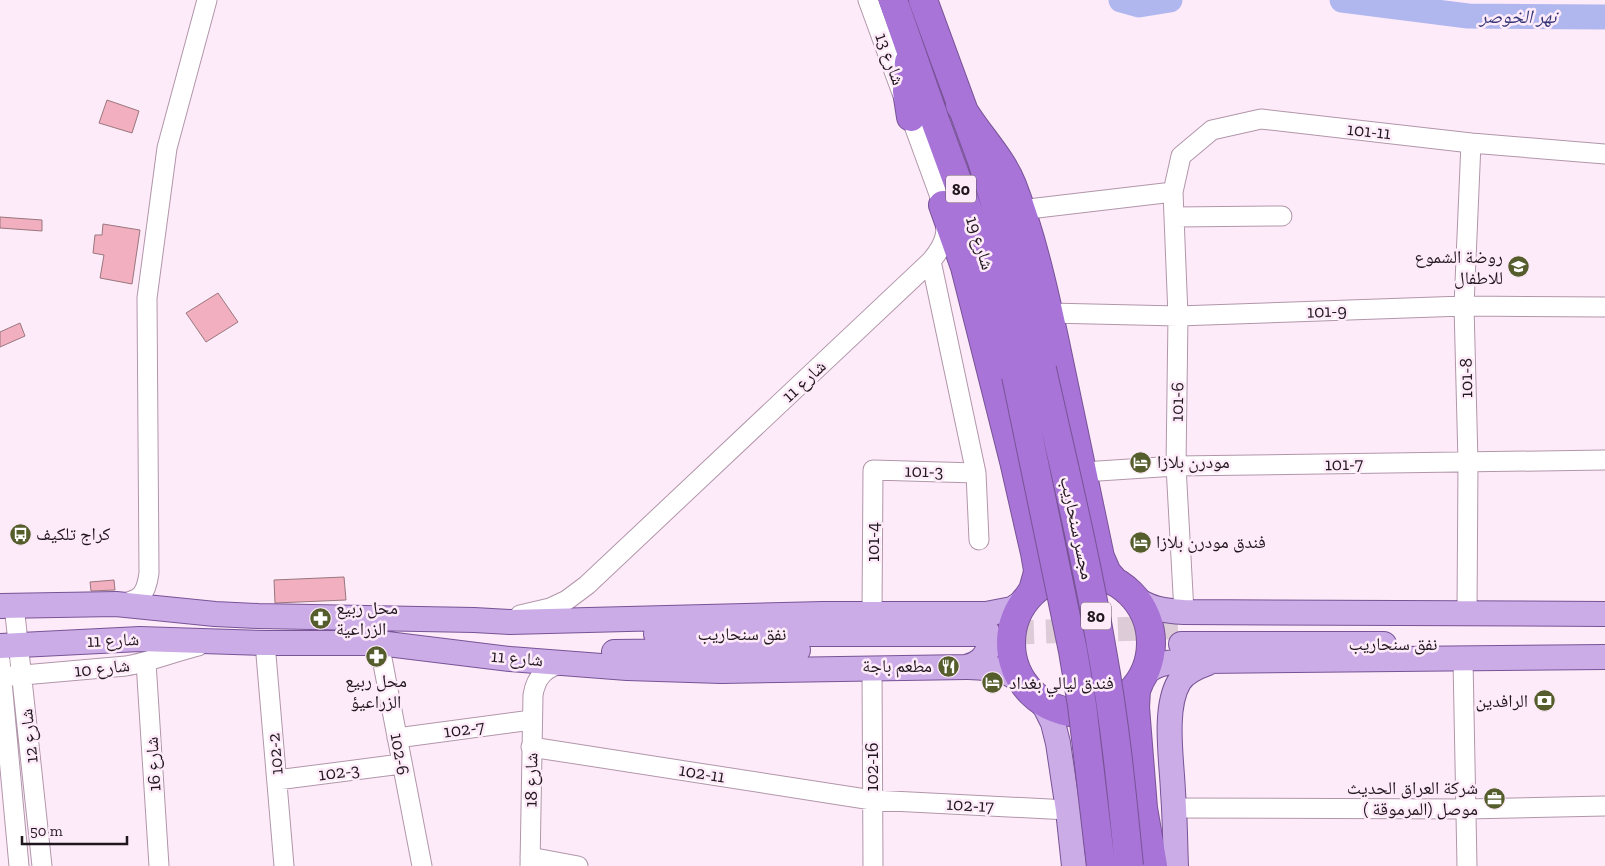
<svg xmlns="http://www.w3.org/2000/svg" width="1605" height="866" font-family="'Zilla Slab','Noto Naskh Arabic',serif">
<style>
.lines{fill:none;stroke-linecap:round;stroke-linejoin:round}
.river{stroke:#b0b7ee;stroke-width:25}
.building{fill:#f2afbf;stroke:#98777e}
.major-tunnel{stroke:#ddcbd8;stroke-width:24;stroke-dasharray:24 12;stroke-linecap:butt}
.minor-casing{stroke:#b196aa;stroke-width:21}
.major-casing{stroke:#785396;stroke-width:26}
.highway-casing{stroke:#785396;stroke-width:30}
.minor{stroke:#fff;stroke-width:19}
.major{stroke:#cbace7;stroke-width:24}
.highway{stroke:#a874d7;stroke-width:28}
.highway-bridge-casing{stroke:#785396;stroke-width:30;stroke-linecap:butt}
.highway-bridge{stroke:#a874d7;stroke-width:28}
.labels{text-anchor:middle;stroke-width:5;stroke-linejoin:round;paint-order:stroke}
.shield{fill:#feebf9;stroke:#635660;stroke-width:1}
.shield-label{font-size:16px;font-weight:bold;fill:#20161e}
.street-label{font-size:18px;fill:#20161e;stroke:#feebf9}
.poi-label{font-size:18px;fill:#20161e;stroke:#feebf9;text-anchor:start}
.water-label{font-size:19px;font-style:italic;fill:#363879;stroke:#feebf9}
</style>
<rect width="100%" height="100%" fill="#feebf9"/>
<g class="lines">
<!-- river -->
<path class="river" d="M1121,0L1139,5L1170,0
M1342,0L1468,16L1605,17"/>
</g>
<!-- building -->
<path class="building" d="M107,100L139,111L132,133L99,123Z
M0,217L42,220V231L0,228Z
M103,224L140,230L132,284L100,278L104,255L93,253L95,235H102Z
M218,293L238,322L206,342L186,313Z
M20,323L25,336L0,347V332Z
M344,577L346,600L275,603L274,580Z
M114,580L115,590L91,591L90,582Z"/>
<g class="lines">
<!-- major-tunnel -->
<path class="major-tunnel" d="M974,634L1184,627"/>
<defs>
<path id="minor" d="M1020,210L1173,192
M1174,217L1282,216
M931,261L976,473L979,540
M1049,313L1178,316L1464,306L1605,307
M1083,472L1176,466L1605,460
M119,604C141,600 146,595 149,573L147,298L167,148L207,0
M14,605L42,866
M1184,612L1176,466L1178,316L1173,192L1181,156L1212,130L1261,119L1471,143L1605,154
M872,613L873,470L976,473
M1467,613L1468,462L1464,306L1471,143
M520,615L550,608L567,600L587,585L931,261C948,241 948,231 943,205L868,0
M265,643L284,866
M379,643L422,866
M0,660L19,866
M1463,660L1467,866
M146,662L159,866
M872,668L873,866
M0,677L126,666C150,662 173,652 198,646
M397,738L532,720
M531,747L872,800L1068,810
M277,780L401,764
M1174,808L1466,809L1605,806
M530,857L578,866
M530,866L533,695C536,677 545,667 563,664"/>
<path id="major" d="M1134,597C1149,609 1165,611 1184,612L1605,614
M0,606L116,604L215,614L258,616L474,620L510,622L823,614H986L1012,609L1027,599
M656,634H974
M1181,644H1384
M0,646L140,639L265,643H379L510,659L627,668L721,671L966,667C994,668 1008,668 1028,688
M614,652L798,650
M966,667C994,661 997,628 972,616
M1144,675C1158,658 1186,662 1206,661L1605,657
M1033,693L1045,707L1053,723L1058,743L1068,810L1074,866
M1176,866C1175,841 1175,817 1173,792C1172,762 1163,709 1179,682C1185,672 1197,667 1208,663"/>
<path id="highway" d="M893,0L936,123L987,262L1016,376
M923,0L982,161L1010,250L1042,369
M909,62L907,91L911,117
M960,105C975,132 1001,157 1012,185C1031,234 1043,287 1054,338C1070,411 1085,484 1100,557L1107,573L1115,582
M943,205L965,267L1014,461L1035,553L1038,570L1037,576L1033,590L1029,596
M1011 643a70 70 0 1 1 140 0a70 70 0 1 1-140 0Z
M1139,683L1136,690L1135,707L1143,808L1153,866"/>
</defs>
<!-- minor casing -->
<use href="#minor" class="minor-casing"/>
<!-- major casing -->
<use href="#major" class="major-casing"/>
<!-- highway casing -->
<use href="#highway" class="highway-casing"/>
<!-- minor -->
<use href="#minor" class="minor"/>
<!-- major -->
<use href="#major" class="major"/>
<!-- highway -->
<use href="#highway" class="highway"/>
<defs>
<path id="highway-bridge" d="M1042,369C1063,463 1086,556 1102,651C1115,722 1122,794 1129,866
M1016,376L1073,651L1082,705L1101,866"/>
</defs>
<!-- highway-bridge casing -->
<use href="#highway-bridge" class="highway-bridge-casing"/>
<!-- highway-bridge -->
<use href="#highway-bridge" class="highway-bridge"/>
</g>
<!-- icons -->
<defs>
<symbol id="school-disc" viewBox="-11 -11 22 22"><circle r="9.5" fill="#555d2c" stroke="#feebf9"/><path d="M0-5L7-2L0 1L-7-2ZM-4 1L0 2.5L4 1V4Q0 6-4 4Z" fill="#fff"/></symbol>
<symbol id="hotel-disc" viewBox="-11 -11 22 22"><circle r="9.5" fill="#555d2c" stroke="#feebf9"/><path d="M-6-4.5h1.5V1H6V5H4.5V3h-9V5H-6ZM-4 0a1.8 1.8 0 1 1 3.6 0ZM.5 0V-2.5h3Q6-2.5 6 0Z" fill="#fff"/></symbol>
<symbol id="bus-disc" viewBox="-11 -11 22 22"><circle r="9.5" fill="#555d2c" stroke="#feebf9"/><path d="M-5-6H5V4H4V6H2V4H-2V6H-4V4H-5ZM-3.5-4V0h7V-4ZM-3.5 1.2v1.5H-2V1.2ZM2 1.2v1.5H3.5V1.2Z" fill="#fff"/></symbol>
<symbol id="pharmacy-disc" viewBox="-11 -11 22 22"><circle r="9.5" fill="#555d2c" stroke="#feebf9"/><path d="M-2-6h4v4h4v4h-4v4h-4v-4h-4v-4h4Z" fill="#fff"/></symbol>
<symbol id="restaurant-disc" viewBox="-11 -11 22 22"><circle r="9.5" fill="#555d2c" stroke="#feebf9"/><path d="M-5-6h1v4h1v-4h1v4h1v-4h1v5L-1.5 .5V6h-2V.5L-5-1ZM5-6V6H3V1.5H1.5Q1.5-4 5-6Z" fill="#fff"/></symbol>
<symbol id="bank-disc" viewBox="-11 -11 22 22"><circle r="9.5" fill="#555d2c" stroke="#feebf9"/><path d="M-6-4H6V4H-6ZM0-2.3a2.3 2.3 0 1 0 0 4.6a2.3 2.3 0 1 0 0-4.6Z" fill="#fff"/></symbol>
<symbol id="office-disc" viewBox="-11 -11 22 22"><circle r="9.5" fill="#555d2c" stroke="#feebf9"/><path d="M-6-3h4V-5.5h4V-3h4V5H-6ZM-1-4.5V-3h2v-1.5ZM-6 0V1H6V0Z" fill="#fff"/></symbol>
</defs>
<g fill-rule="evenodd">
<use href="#school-disc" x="1506" y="254" width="25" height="25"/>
<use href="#hotel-disc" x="1128" y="450" width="25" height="25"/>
<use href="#bus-disc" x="8" y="522" width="25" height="25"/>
<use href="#hotel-disc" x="1128" y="530" width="25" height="25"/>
<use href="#pharmacy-disc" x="308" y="606" width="25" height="25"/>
<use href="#pharmacy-disc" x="364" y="644" width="25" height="25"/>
<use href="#restaurant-disc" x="936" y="654" width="25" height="25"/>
<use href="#hotel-disc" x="980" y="670" width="25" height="25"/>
<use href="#bank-disc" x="1532" y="688" width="25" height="25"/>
<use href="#office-disc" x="1482" y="786" width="25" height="25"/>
</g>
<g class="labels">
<!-- shield labels -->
<g class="shield">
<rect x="946" y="175.5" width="30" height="27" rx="4"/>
<rect x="1081" y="602.5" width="30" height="27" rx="4"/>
</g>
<g class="shield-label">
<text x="961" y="195">80</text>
<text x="1096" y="622">80</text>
</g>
<!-- street labels -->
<g class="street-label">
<text transform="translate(890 59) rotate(70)" y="6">شارع 13</text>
<text transform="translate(1369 131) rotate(6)" y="6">101-11</text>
<text transform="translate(980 243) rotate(72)" y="6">شارع 19</text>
<text transform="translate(1327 311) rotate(-2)" y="6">101-9</text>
<text transform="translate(1466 378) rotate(-91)" y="6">101-8</text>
<text transform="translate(804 381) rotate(-43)" y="6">شارع 11</text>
<text transform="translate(1177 402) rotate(-89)" y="6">101-6</text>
<text transform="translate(1344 464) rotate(-1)" y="6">101-7</text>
<text transform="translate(924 471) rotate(1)" y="6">101-3</text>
<text transform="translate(1077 528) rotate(78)" y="6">مجسر سنحاريب</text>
<text transform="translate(873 542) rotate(-90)" y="6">101-4</text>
<text x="742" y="640">نفق سنحاريب</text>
<text transform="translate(113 640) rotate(-2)" y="6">شارع 11</text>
<text x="1393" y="650">نفق سنحاريب</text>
<text transform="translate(517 658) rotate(5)" y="6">شارع 11</text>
<text transform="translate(102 668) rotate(-6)" y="6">شارع 10</text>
<text transform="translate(464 729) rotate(-8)" y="6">102-7</text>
<text transform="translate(29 736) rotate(-96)" y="6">شارع 12</text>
<text transform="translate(275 754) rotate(-95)" y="6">102-2</text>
<text transform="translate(400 754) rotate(80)" y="6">102-6</text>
<text transform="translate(153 764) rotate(-93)" y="6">شارع 16</text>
<text transform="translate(872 767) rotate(-90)" y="6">102-16</text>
<text transform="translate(339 772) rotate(-7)" y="6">102-3</text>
<text transform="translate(702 773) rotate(9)" y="6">102-11</text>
<text transform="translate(531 780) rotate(-89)" y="6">شارع 18</text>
<text transform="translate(970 805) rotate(3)" y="6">102-17</text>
</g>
<!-- poi labels -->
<g class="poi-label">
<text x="1503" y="263" text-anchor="end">روضة الشموع<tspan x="1503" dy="21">للاطفال</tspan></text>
<text x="1157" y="468">مودرن بلازا</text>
<text x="36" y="540">كراج تلكيف</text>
<text x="1156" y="548">فندق مودرن بلازا</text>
<text x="336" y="614">محل ربيع<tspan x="336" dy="21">الزراعية</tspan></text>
<text x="932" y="672" text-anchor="end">مطعم باجة</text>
<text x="376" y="687" text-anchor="middle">محل ربيع<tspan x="376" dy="21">الزراعيؤ</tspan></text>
<text x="1009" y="689">فندق ليالي بغداد</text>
<text x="1528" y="707" text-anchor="end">الرافدين</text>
<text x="1478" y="794" text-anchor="end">شركة العراق الحديث<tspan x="1478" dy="21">( المرموقة) موصل</tspan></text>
</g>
<!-- water labels -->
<g class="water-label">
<text x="1518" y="23">نهر الخوصر</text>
</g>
</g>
<!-- scale -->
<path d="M22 836v8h105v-8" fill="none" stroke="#20161e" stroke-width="2.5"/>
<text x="30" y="836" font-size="15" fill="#20161e" stroke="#feebf9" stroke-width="4" paint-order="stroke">50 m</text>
</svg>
